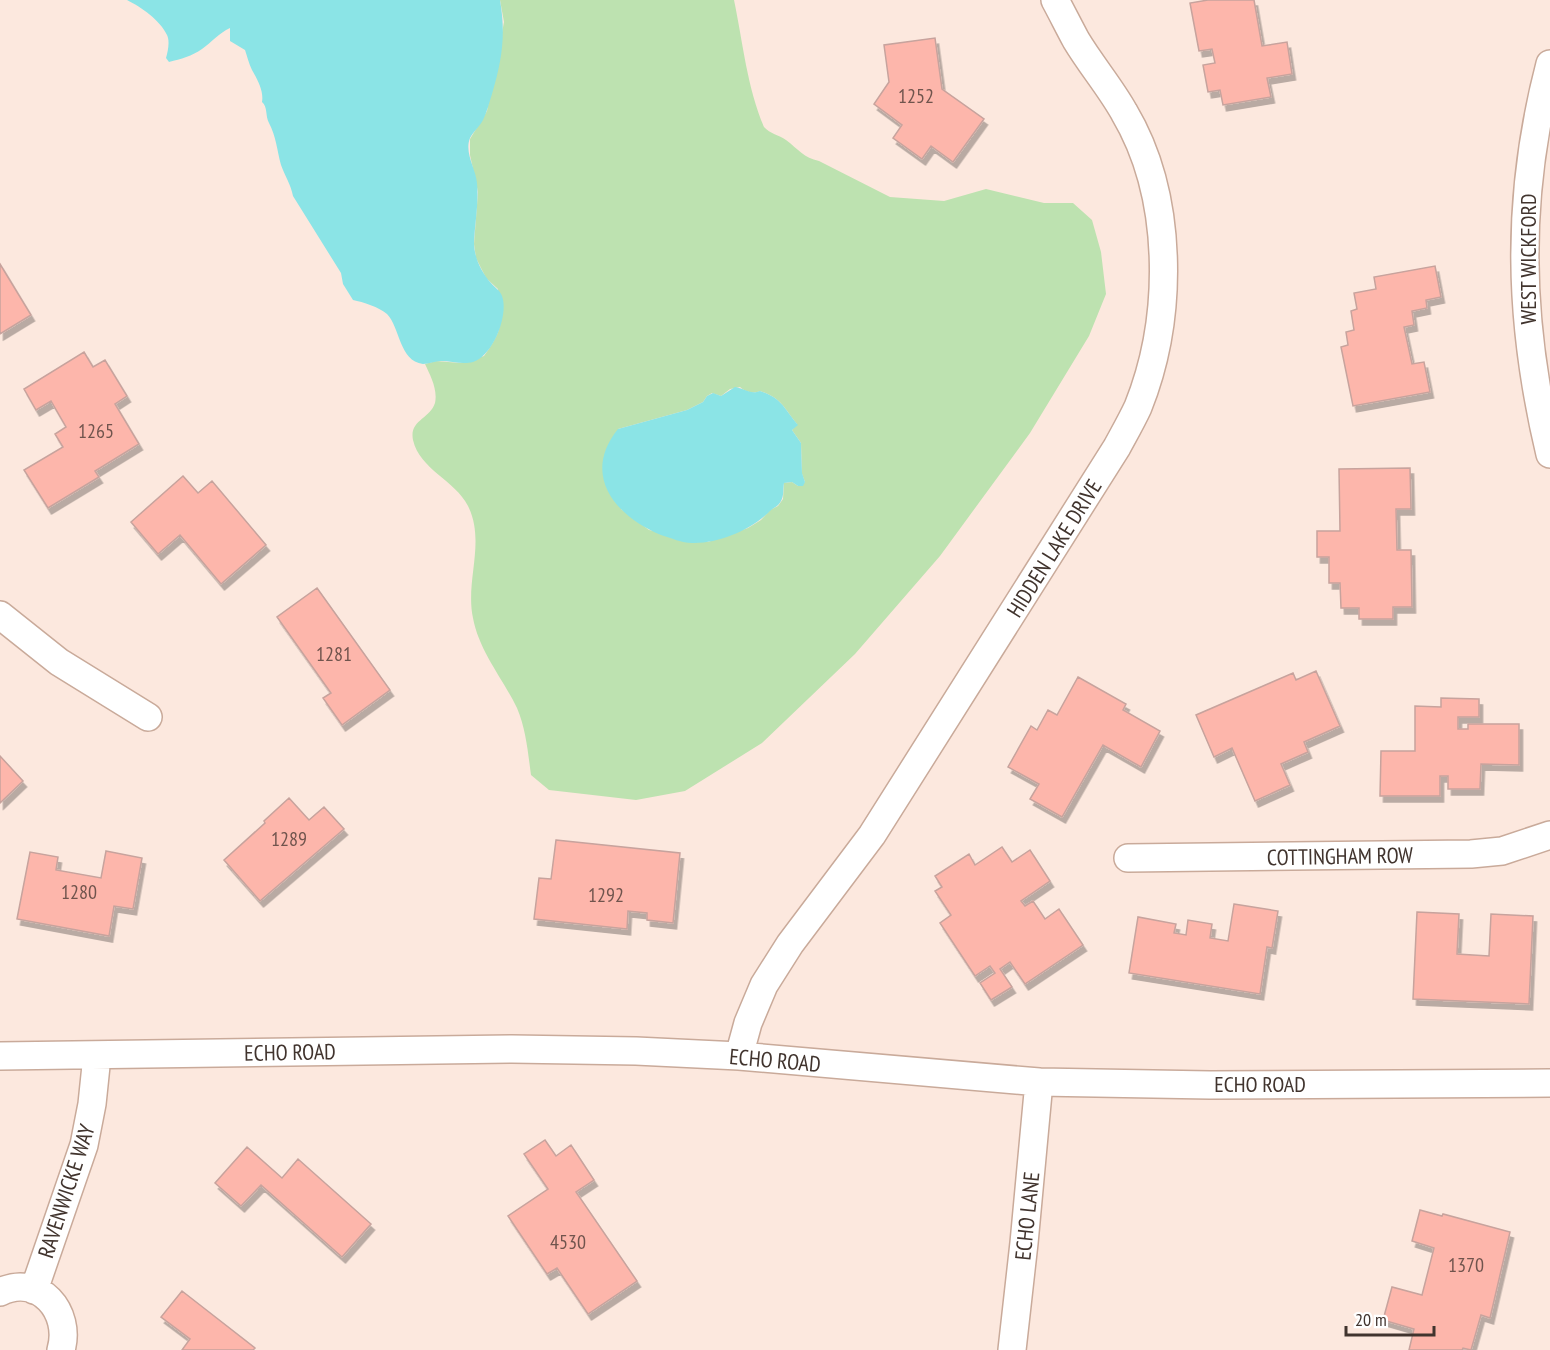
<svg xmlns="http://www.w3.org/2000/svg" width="1550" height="1350" font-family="'PT Sans Narrow',sans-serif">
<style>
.green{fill:#bde2b0;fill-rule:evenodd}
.water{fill:#8be4e6}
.building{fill:#fdb6ab;stroke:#c7a39d;stroke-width:1.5;filter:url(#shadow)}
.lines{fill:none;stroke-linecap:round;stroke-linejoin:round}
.minor-casing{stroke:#c9aa9a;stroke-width:30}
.minor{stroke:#fff;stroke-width:27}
.labels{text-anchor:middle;stroke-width:4.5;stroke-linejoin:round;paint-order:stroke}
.number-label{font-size:20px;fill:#70544d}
.street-label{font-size:22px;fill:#41342e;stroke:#fff}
</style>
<defs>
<filter id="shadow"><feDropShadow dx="3.5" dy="6" stdDeviation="0" flood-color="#0004"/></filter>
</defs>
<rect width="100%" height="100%" fill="#fce8de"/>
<!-- green -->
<path class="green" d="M500,0H734C743,43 747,87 764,127C770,134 779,135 786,140C798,149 804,158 819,161L890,197L944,201L986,189L1044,203H1073L1092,220L1101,252L1106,294L1089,336L1030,433L940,556L855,654L762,743L685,791L636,800L549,790L531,775C528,753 526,729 517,708C503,679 479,651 473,618C465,581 486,542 468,506C455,480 420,470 413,440C409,420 430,419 435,403C438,389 430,375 425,364L436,361L460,363L484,356C505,327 501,323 498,289L486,278L476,258L474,244L478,192L470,155V139L487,111L504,22ZM740,387C745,392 753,394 760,391C782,398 784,408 797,424L792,430L801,443L802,474L805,482L798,486L792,482L784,483L783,499L778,506L770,510L761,520L748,528L708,542L649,530L621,509L618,429L687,410L703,402L707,396L712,393L721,396L730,389Z"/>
<!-- water -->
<path class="water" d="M127,0H500C506,35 502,60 492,94C489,103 487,112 483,120C480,126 473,132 470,138C464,153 476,169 477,183C479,202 475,222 474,242C474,257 481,272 491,283C495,288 500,290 502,296C509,315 493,356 473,362C463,365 451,361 441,361C435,361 429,364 423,364C399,361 400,327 387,314C379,307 363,302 353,300L343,284L341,273L293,196C291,185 285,176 281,165C277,150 276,136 269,123C265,116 268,107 262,102C264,91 257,79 252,70C249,64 247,56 245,50L230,41V28C219,33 212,42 202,49C192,56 181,59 169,62L166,58C168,51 170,41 167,35C160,20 141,7 127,0Z
M735,387C744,388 750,395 760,391C782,398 784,408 798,425L792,430L801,443L802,473L805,482L803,486H798L792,482L784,483C783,489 784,496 781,501C778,507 772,508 768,513C750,530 718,544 692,543C682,543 671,538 661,535C615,516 581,475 618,429L687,410L703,402L707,396L713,393L721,396Z"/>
<!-- building -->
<path class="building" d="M1254,0L1262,46L1287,42L1292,74L1267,78L1271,97L1223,105L1220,90L1208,92L1203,65L1215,63L1212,49L1199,51L1190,3L1208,0Z
M935,38L942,89L984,119L953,162L931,146L922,159L893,138L902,125L874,104L889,82L884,45Z
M0,264L31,315L0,334Z
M1435,266L1441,297L1426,300L1427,308L1412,311L1414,325L1404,327L1412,364L1424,362L1430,392L1353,406L1341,347L1348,345L1346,332L1354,330L1351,311L1357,309L1354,293L1376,289L1374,277Z
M84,352L93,367L105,360L127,396L115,404L139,444L95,471L99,477L48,508L24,470L63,447L55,434L66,427L51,401L36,410L24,389Z
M1410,468L1411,509H1396L1397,550H1411L1412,607H1393V619H1359V608H1341L1340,583H1329V557H1317V531H1340L1339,469Z
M183,476L198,493L212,481L266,545L221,584L180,535L158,554L131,522Z
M317,588L390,690L342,725L323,698L331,693L277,617Z
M1316,671L1340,726L1304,742L1308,752L1281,764L1290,785L1255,801L1232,748L1214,757L1196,715L1293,673L1296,680Z
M1078,677L1126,704L1123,710L1160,731L1141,767L1103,745L1062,817L1030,799L1039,784L1008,767L1031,726L1037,730L1048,710L1057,715Z
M1441,698L1479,699V717H1458V729H1468V724H1519V765L1481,764L1480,789H1448V776H1440V796H1380L1381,751H1415V706L1441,707Z
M0,756L23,781L0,803Z
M289,798L309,820L324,807L344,829L260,901L224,860L265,823L264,821Z
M556,840L680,853L673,923L647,920V913L628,911L627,929L534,919L539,878L551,879Z
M1002,847L1012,862L1030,850L1050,881L1021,901L1025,906L1033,901L1045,919L1059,909L1083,945L1025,984L1010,962L1000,969L1012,987L991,1000L980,983L995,973L990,966L975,976L940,923L951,915L935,891L942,887L935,876L969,854L975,865Z
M106,851L142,858L133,909L114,906L109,936L17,919L30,852L58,857L56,870L101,878Z
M1234,904L1278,911L1272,948L1267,947L1260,994L1129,973L1138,917L1176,924L1174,933L1186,935L1188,920L1212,924L1210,938L1228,941Z
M1417,912L1459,914L1457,954L1489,956L1491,914L1533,916L1529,1004L1413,999Z
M545,1140L556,1156L571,1145L594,1180L576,1192L637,1281L588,1314L557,1268L547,1274L508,1216L548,1189L524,1154Z
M247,1147L282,1178L298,1159L371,1224L342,1257L261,1185L241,1206L215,1183Z
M1420,1210L1442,1216L1443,1214L1510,1232L1490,1318L1481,1315L1471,1350L1463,1348L1462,1350H1409L1414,1329L1383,1320L1392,1287L1422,1295L1434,1248L1412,1241Z
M182,1291L255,1348L253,1350H182L190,1339L161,1317Z"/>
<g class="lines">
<defs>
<path id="minor" d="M1550,64C1515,198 1518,320 1550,454
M0,615L59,662L148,717
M1128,858L1471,854L1502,851L1550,835
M0,1056L512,1049L636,1051L739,1056L1039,1082L1210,1085L1550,1083
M739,1056L748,1023L764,985L790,944L872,835L1117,447C1124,434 1132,420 1138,407C1174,317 1174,196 1124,112C1110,87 1091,65 1076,40C1069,27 1062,13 1055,0
M34,1290L84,1145L92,1104L97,1056
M0,1292C39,1273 72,1312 61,1350
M1012,1350L1024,1243L1039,1082"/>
</defs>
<!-- minor casing -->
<use href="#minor" class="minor-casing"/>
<!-- minor -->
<use href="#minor" class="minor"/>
</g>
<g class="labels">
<!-- number labels -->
<g class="number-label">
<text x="916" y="103">1252</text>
<text x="96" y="438">1265</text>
<text x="334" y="661">1281</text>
<text x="289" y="846">1289</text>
<text x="79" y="899">1280</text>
<text x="606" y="902">1292</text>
<text x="568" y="1249">4530</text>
<text x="1466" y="1272">1370</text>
</g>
<!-- street labels -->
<g class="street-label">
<text transform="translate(1528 259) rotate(-90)" y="8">WEST WICKFORD</text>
<text transform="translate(1054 548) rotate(-58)" y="8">HIDDEN LAKE DRIVE</text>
<text transform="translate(1340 856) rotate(-1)" y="8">COTTINGHAM ROW</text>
<text transform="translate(290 1052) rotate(-1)" y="8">ECHO ROAD</text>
<text transform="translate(775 1060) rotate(5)" y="8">ECHO ROAD</text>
<text x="1260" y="1092">ECHO ROAD</text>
<text transform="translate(66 1191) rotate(-72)" y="8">RAVENWICKE WAY</text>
<text transform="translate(1027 1216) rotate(-84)" y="8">ECHO LANE</text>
</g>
</g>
<!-- scale -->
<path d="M1346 1326v9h88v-9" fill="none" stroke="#41342e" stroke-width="3"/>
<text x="1355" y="1326" font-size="18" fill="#41342e" stroke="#ffffff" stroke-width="4.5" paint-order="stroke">20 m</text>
</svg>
